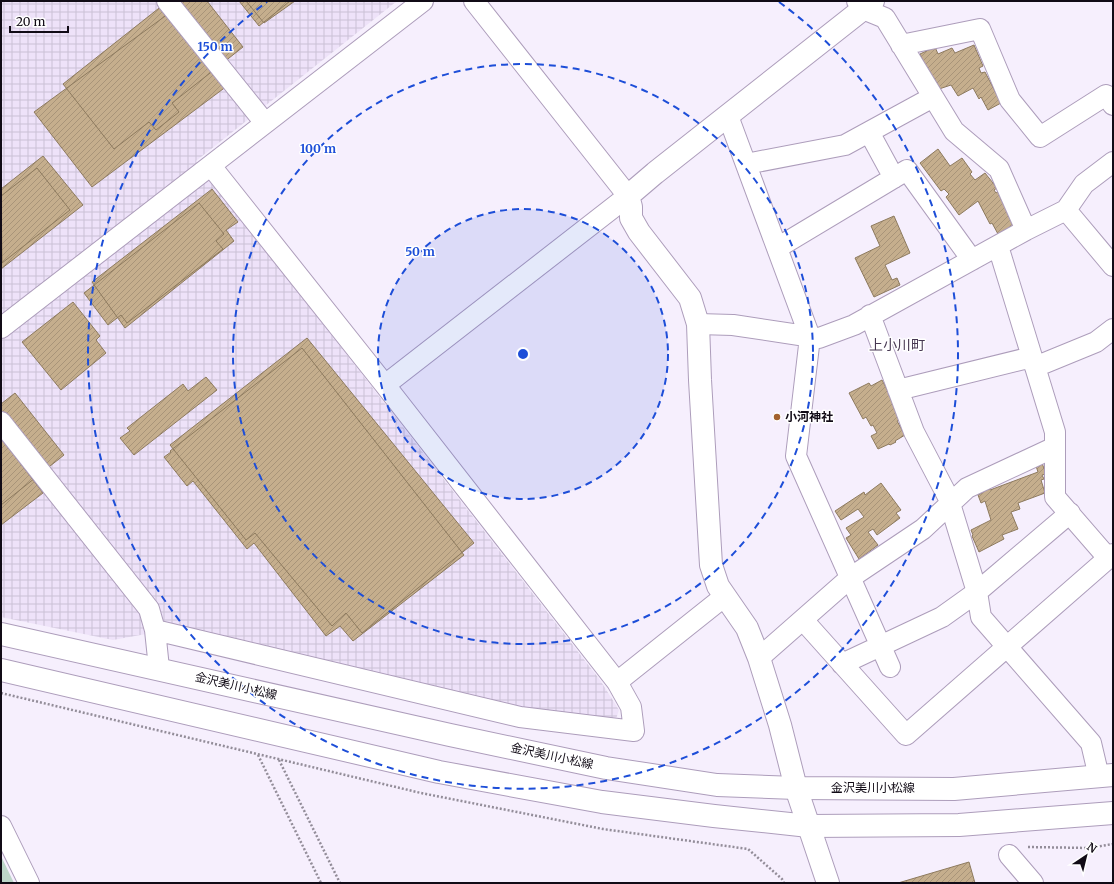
<svg xmlns="http://www.w3.org/2000/svg" width="1114" height="884" font-family="Merriweather,'Noto Sans JP',serif">
<style>
.industrial{fill:url(#industrial-grid)}
.garden{fill:#bdd6c9}
.building{fill:url(#building-hatch);stroke:#8d7a5e}
.lines{fill:none;stroke-linecap:round;stroke-linejoin:round}
.street-casing{stroke:#ad9dbb;stroke-width:22}
.secondary-casing{stroke:#ad9dbb;stroke-width:24}
.primary-casing{stroke:#ad9dbb;stroke-width:24}
.path{stroke:#938d99;stroke-width:2.5;stroke-dasharray:2 2;stroke-linecap:butt}
.street{stroke:#fff;stroke-width:20}
.secondary{stroke:#fff;stroke-width:22}
.primary{stroke:#fff;stroke-width:22}
.ring{fill:none;stroke:#1d4ed8;stroke-width:2;stroke-dasharray:7 5}
.poi-dot{fill:#a3612e;stroke:#fff;stroke-width:1.5}
.labels{text-anchor:middle;stroke-width:3;stroke-linejoin:round;paint-order:stroke}
.poi-label{font-size:12px;font-weight:bold;fill:#110b16;stroke:#fff;text-anchor:start}
.street-label{font-size:12px;fill:#110b16;stroke:#fff}
.quarter-label{font-size:14px;fill:#463751;stroke:#fff}
.centre{fill:#1d4ed8;stroke:#fff;stroke-width:2}
.ring-label{font-size:12px;text-anchor:middle;font-weight:bold;fill:#1d4ed8;stroke:#fff;stroke-width:3;stroke-linejoin:round;paint-order:stroke}
</style>
<defs>
<pattern id="industrial-grid" width="8" height="8" patternUnits="userSpaceOnUse"><rect width="8" height="8" fill="#eee2f9"/><path d="M0 4h8M4 0v8" fill="none" stroke="#cbc1d5"/></pattern>
<pattern id="building-hatch" width="6" height="6" patternUnits="userSpaceOnUse"><rect width="6" height="6" fill="#c5ae8d"/><path d="M-1 1l2-2M0 6l6-6M5 7l2-2" fill="none" stroke="#a89479"/></pattern>
</defs>
<rect width="100%" height="100%" fill="#f6effd"/>
<!-- industrial -->
<path class="industrial" d="M1,1H397L196,161L600,680L619,710L615,722L521,709L179,628L113,640L1,617Z"/>
<!-- garden -->
<path class="garden" d="M1,856L14,883H15H1Z"/>
<!-- building -->
<path class="building" d="M168,1H207L243,47L172,103L179,112L156,130L149,122L114,149L63,84Z
M239,1H290L259,26Z
M246,1H295L264,23Z
M168,14L227,86L92,187L34,112Z
M974,45L983,66L979,68L981,73L985,72L1001,103L988,110L981,97L979,99L973,88L958,96L951,85L939,89L934,78L931,79L920,54L935,47L938,54L952,48L955,53Z
M938,149L950,166L962,158L972,172L970,174L975,180L985,173L997,188L994,190L996,193L1001,190L1018,223L998,234L992,223L990,224L978,201L959,215L946,197L949,194L944,189L941,191L920,163Z
M43,156L83,205L1,269V189Z
M37,168L70,210L2,263L1,196Z
M212,189L238,222L226,230L234,241L125,328L92,282Z
M199,203L224,234L216,241L223,249L127,323L121,315L108,325L84,293Z
M894,216L910,253L885,265L892,280L897,278L900,285L874,297L855,258L880,246L871,226Z
M73,302L100,336L96,340L106,353L61,390L22,342Z
M307,338L474,543L362,633L346,613L332,626L255,533L246,540L170,445Z
M302,348L464,555L353,641L340,626L326,636L254,543L247,549L193,481L187,486L164,457L171,452L170,451Z
M206,377L217,390L134,455L120,438L130,431L127,428L183,384L188,391Z
M882,380L894,403L905,417L897,421L905,435L895,441L896,442L890,445L889,444L878,449L871,436L877,433L873,425L871,426L866,417L863,419L849,393L869,383L871,386Z
M15,393L64,455L1,505V404Z
M1,438L43,493L1,525Z
M1042,463L1046,474L1042,475L1044,479L1041,480L1045,493L1018,503L1020,509L1011,512L1018,529L1002,535L1004,539L979,552L972,536L973,535L971,530L991,520L985,501L981,503L978,495L982,493L981,491L989,488L990,490L1038,472L1036,466Z
M881,483L901,510L896,513L900,518L877,535L873,529L868,532L878,545L859,559L846,538L851,535L846,528L864,517L858,509L841,520L835,511L864,492L865,495Z
M969,862L975,883H898Z"/>
<g class="lines">
<defs>
<path id="street" d="M167,1L265,123
M857,1L863,9L885,18L954,131L999,169L1026,230
M901,45L980,29L1010,100L1040,137L1106,95L1113,105
M728,116L810,337L796,456L890,667
M869,132L894,178
M746,164L845,145L933,97
M211,166L385,385L617,682L725,596
M1066,210L1113,266
M998,246L1055,432V497L1108,558
M777,248L907,170L972,260
M870,315L914,432L948,497L977,592L981,617L1091,743L1099,777
M698,324L733,325L819,338L854,325L1026,230L1066,210L1084,184L1113,162
M1,328L423,1
M1035,367L1096,342L1113,329
M385,385L628,196L474,1
M898,390L1032,357
M1,422L149,609L155,630L159,668
M803,620L906,735L1113,554
M155,630L520,717L634,731L631,707L617,682
M759,658L850,578L923,529L967,488L1055,447
M842,664L942,617L977,592L1070,513
M1,826L29,883
M1009,855L1033,883"/>
<path id="secondary" d="M828,883L796,788L780,725L759,658L747,628L718,586L711,565L700,380L698,324L690,298L639,232L631,218V207L628,196L655,173L873,1"/>
<path id="primary" d="M1,634L450,735L606,768L717,785L796,788L954,789L1113,775
M1,670L439,772L602,802L714,816L809,826L959,825L1113,813"/>
</defs>
<!-- street casing -->
<use href="#street" class="street-casing"/>
<!-- secondary casing -->
<use href="#secondary" class="secondary-casing"/>
<!-- primary casing -->
<use href="#primary" class="primary-casing"/>
<!-- path -->
<path class="path" d="M1,693L421,793L603,829L748,849L782,879L784,883
M258,755L321,883
M279,760L340,883
M1028,847L1089,848L1113,844"/>
<!-- street -->
<use href="#street" class="street"/>
<!-- secondary -->
<use href="#secondary" class="secondary"/>
<!-- primary -->
<use href="#primary" class="primary"/>
</g>
<!-- distance rings -->
<circle cx="523" cy="354" r="145" fill="#1d4ed8" fill-opacity=".12"/>
<g class="ring">
<circle cx="523" cy="354" r="145"/>
<circle cx="523" cy="354" r="290"/>
<path d="M779 2A435 435 0 1 1 267 2"/>
</g>
<!-- markers -->
<circle class="poi-dot" cx="777" cy="417" r="4"/>
<g class="labels">
<!-- poi labels -->
<g class="poi-label">
<text x="785" y="421">小河神社</text>
</g>
<!-- street labels -->
<g class="street-label">
<text transform="translate(236 686) rotate(13)" y="4">金沢美川小松線</text>
<text transform="translate(552 756) rotate(12)" y="4">金沢美川小松線</text>
<text x="873" y="792">金沢美川小松線</text>
</g>
<!-- quarter labels -->
<g class="quarter-label">
<text x="897" y="350">上小川町</text>
</g>
</g>
<circle cx="523" cy="354" r="6" class="centre"/>
<g class="ring-label">
<text x="215" y="51">150 m</text>
<text x="318" y="153">100 m</text>
<text x="420" y="256">50 m</text>
</g>
<!-- border -->
<rect width="1114" height="884" fill="none" stroke="#110b16" stroke-width="4"/>
<!-- north arrow -->
<g transform="translate(1086 856) rotate(35)" stroke="#ffffff" stroke-width="3" paint-order="stroke">
<path d="M0-3L7 15L0 10L-7 15Z" fill="#110b16"/>
<text y="-6" font-size="11" font-weight="bold" text-anchor="middle" fill="#110b16">N</text>
</g>
<!-- scale -->
<path d="M10 26v6h58v-6" fill="none" stroke="#110b16" stroke-width="2"/>
<text x="16" y="26" font-size="12" fill="#110b16" stroke="#ffffff" stroke-width="3" paint-order="stroke">20 m</text>
</svg>
